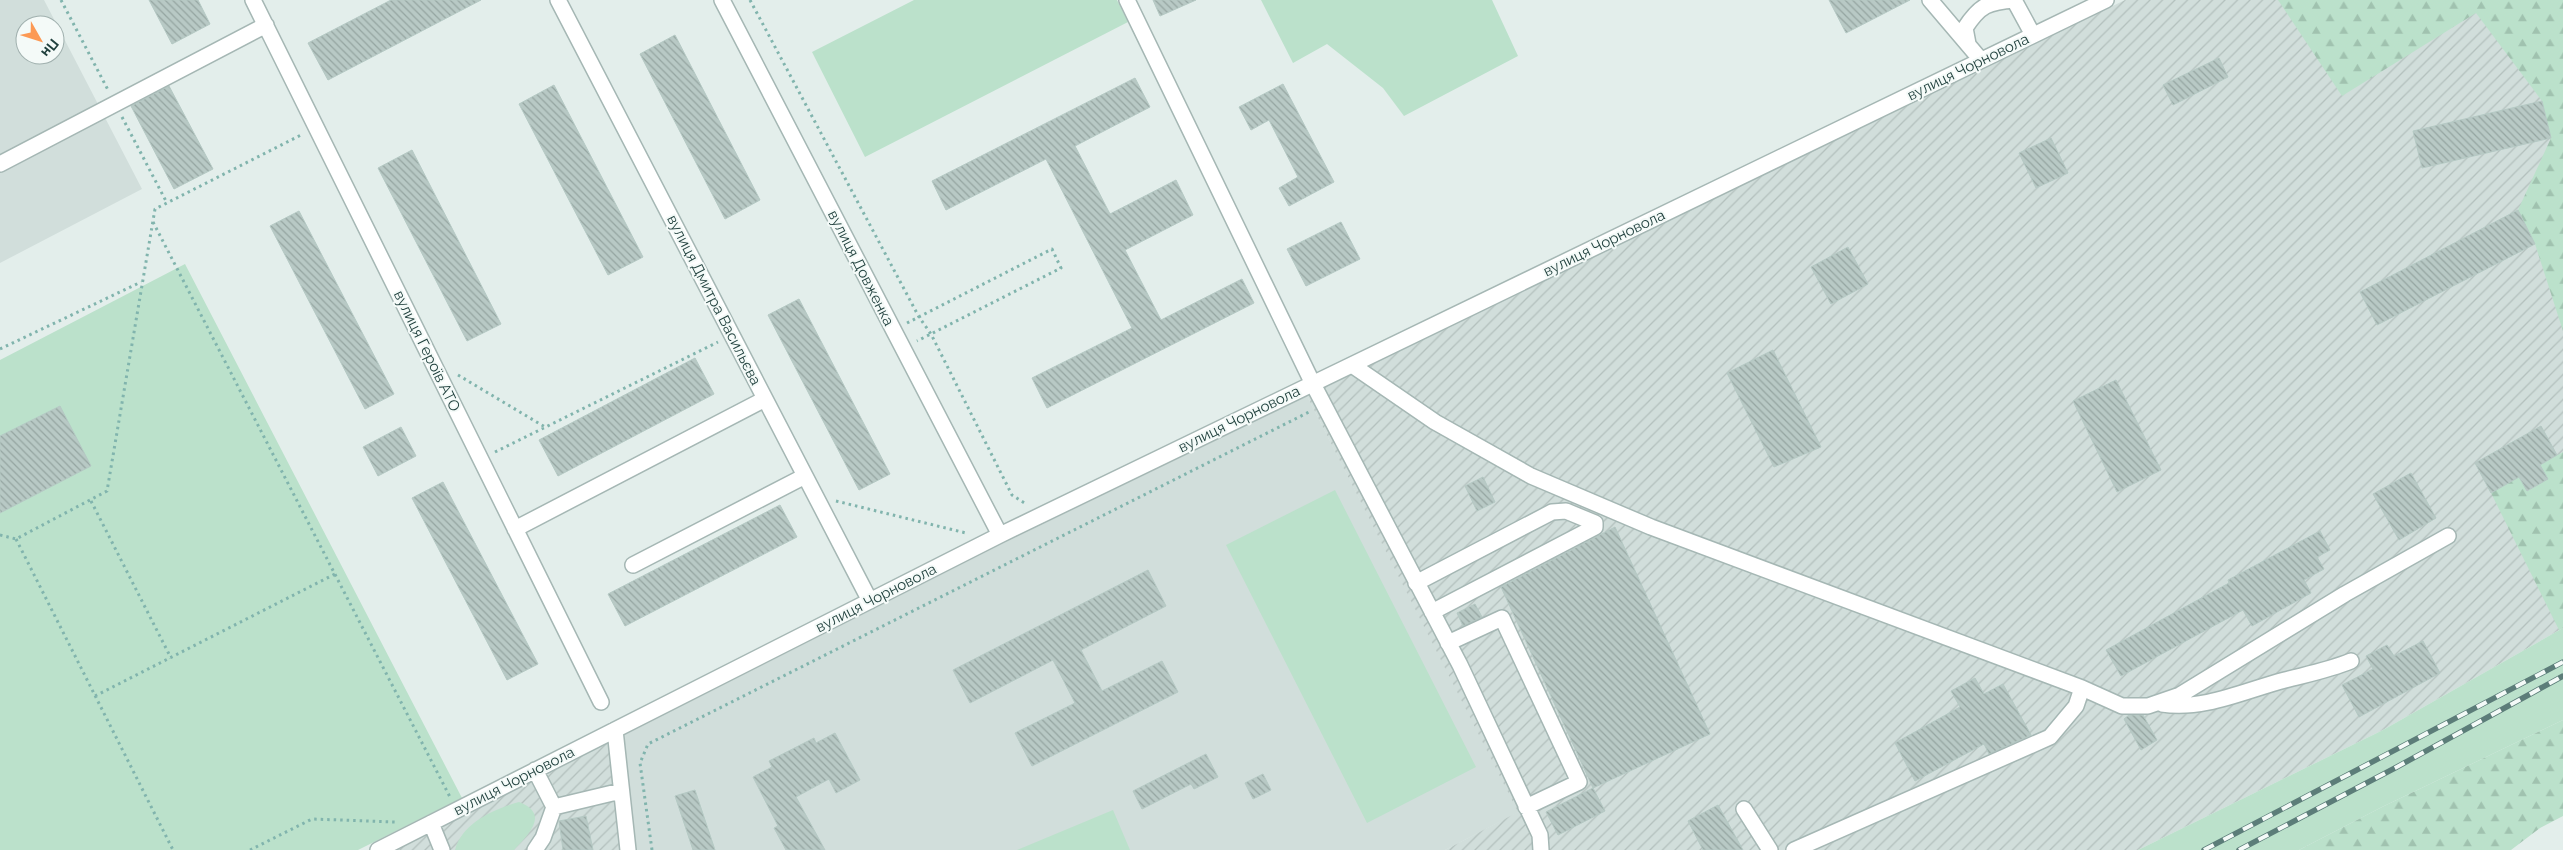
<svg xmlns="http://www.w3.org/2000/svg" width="2563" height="850" font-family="Raleway,sans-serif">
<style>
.built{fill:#d1dedb;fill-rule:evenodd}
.industrial{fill:url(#industrial-furrows)}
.green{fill:#bbe1cb}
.forest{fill:url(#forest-firs)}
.building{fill:url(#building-back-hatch);stroke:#b5c9c4}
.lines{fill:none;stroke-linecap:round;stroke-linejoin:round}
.minor-casing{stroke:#a5b7b4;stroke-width:18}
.path{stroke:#81b4ad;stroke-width:3;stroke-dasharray:2.5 4;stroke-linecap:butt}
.minor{stroke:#fff;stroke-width:15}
.rail-casing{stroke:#5c7d79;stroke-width:5.5}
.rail{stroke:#f4faf8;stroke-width:4;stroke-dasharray:11;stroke-linecap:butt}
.labels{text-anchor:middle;stroke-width:4;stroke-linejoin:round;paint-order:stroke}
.street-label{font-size:15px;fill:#21413e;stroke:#f4faf8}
</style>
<defs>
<pattern id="industrial-furrows" width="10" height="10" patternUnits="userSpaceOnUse" patternTransform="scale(1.25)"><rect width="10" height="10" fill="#d1dedb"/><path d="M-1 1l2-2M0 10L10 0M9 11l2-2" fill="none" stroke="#b3c0bd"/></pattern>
<pattern id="forest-firs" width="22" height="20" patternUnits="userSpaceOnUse" patternTransform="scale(1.25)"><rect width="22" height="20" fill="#bbe1cb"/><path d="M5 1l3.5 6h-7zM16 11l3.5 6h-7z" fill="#a0c2af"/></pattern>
<pattern id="building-back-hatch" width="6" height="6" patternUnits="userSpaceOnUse" patternTransform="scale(1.25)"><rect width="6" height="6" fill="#b8c9c5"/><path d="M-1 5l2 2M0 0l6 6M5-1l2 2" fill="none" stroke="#95a5a1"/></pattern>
</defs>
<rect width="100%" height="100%" fill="#e3eeeb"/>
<!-- built -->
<path class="built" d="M0,0H44L142,189L0,263ZM25,25H55V55H25Z
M1307,396L1519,812L1445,850H636L624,735L1004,543Z"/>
<!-- industrial -->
<path class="industrial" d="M2125,0H2563V628L2383,730L2138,850H1445L1518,812L1307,396Z
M609,742L627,850H395Z"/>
<!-- green -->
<path class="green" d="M914,0H1117L1128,22L865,157L812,52Z
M1261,0H1492L1518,56L1404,116L1383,88L1327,44L1293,63Z
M185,264L462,798L358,850H0V360Z
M1335,490L1476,767L1367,823L1226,545Z
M2563,628V720L2382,807L2299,850H2138L2383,730Z
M519,802C550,814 529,834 514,850H455C462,823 494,809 519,802Z
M1113,810L1130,850H1017Z"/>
<!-- forest -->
<path class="forest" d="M2278,0H2563V331L2535,244L2518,210L2551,138L2542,101L2476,13L2342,96Z
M2563,452V628L2559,630L2491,493L2519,477L2528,491L2547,479L2540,465Z
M2563,720V816L2540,828L2511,850H2299L2382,807Z"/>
<!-- building -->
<path class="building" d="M149,0H198L210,24L172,44Z
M391,0H481L328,80L308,43Z
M1153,0H1196L1160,16Z
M1829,0H1910L1846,33Z
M675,35L760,200L725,219L640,54Z
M2219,58L2228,77L2173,105L2163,85Z
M1135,78L1150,107L1075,146L1110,214L1176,180L1193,215L1125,250L1161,320L1242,279L1254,303L1047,408L1032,378L1132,328L1046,159L946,210L932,181Z
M1283,84L1334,182L1289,206L1279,188L1298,177L1269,120L1251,130L1239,107Z
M554,85L643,257L608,275L519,104Z
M169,86L213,169L174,189L131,106Z
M2542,101L2551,138L2422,168L2413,131Z
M2051,138L2068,173L2036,188L2019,153Z
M412,150L501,324L467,341L378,168Z
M2518,210L2535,244L2377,325L2360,292Z
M299,211L394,394L365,409L270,226Z
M1341,222L1360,259L1306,286L1287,249Z
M1848,247L1868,284L1831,304L1811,267Z
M799,299L890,474L859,490L768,315Z
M1773,350L1821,447L1774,467L1727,373Z
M695,358L714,394L558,476L539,440Z
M2116,380L2161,470L2117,492L2073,401Z
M60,406L91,466L0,513V436Z
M2541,426L2557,455L2540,465L2548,479L2527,491L2519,477L2491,493L2475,463Z
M401,427L416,456L378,476L363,447Z
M2411,473L2436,518L2399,540L2373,494Z
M1483,477L1495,502L1477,511L1465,486Z
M443,482L538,664L507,680L412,498Z
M780,505L797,537L625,626L608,594Z
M1615,527L1710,734L1593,788L1501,587Z
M2320,531L2330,550L2317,557L2324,569L2304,580L2311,593L2252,626L2243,610L2121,676L2106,650L2229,583L2228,580Z
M1148,570L1166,606L1081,650L1102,691L1162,661L1178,692L1032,766L1015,733L1075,703L1053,660L970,703L953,670Z
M1475,604L1482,617L1463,626L1457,613Z
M2423,641L2440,673L2359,717L2342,685L2373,669L2366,656L2387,645L2394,656Z
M1975,678L1984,694L2003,684L2031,735L1989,754L1984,744L1915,781L1895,743L1960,707L1951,691Z
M2129,715H2143L2157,740L2141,750L2124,719Z
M835,733L860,780L836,793L829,779L796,797L825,850H786L774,828L778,826L753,777L772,767L769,761L814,738L816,743Z
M1206,754L1218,777L1194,789L1191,784L1142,809L1133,791Z
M1263,774L1271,790L1253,799L1245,783Z
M1593,788L1605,811L1558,835L1546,812Z
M695,790L715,850H693L675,796Z
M1718,805L1743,850H1703L1688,821Z
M586,816L593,850H563L559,821Z"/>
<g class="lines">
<defs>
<path id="minor" d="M253,0L601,702
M558,0L870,601
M722,0L1000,535
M1127,0L1313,384L1460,665L1540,835L1541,850
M1930,0L1981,60
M2014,0L2033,35
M1968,44L1965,28C1980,5 1988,2 2015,0
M0,164L266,25
M1352,365L1435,422L1531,476L1651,527L2082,688L2122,706H2148L2180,695L2345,594L2448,536
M515,529L765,399
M633,565L805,476
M1416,583L1552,512L1566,511L1595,523V527L1432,612
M1448,643L1502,618L1579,782L1526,807
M2162,704C2203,711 2246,690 2285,680C2308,674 2329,670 2351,661
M615,730L628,850
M535,770L554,807
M1744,809L1770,850
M431,823L442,850
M378,850L1000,535L2106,0
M535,850L543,838L554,807L621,791
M1794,850L2050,737L2076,706L2082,688"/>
</defs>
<!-- minor casing -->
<use href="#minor" class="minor-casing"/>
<!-- path -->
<path class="path" d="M61,0L108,90
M750,0L919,317L931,334L1012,495L1026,504
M122,117L167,203
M153,222L450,797
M907,323L1052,249L1061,268L917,341
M0,349L141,282
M458,375L545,427
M495,452L718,342
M91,501L171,658
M836,501L966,533
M0,535L16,539L107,491L155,209L303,134
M16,539L173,850
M95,696L335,574
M250,850L312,819L395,822
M652,850L640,763L648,744L1309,412"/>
<!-- minor -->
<use href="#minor" class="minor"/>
<defs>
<path id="rail" d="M2204,850L2563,662
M2239,850L2395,768L2563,676"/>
</defs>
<!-- rail casing -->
<use href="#rail" class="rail-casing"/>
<!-- rail -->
<use href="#rail" class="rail"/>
</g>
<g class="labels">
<!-- street labels -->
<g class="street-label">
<text transform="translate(1968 67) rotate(-26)" y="5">вулиця Чорновола</text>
<text transform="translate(1604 243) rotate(-26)" y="5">вулиця Чорновола</text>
<text transform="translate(861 268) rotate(63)" y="5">вулиця Довженка</text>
<text transform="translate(714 300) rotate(63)" y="5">вулиця Дмитра Васильєва</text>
<text transform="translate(427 351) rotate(64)" y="5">вулиця Героїв АТО</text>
<text transform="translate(1239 419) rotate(-26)" y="5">вулиця Чорновола</text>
<text transform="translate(876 598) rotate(-27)" y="5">вулиця Чорновола</text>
<text transform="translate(514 781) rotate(-27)" y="5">вулиця Чорновола</text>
</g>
</g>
<!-- north arrow -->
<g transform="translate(40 40) rotate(129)"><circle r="24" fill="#f4faf8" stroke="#a0b0ae"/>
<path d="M0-4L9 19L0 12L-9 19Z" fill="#fc9954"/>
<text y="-8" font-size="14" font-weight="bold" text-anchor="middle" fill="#21413e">Пн</text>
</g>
</svg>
